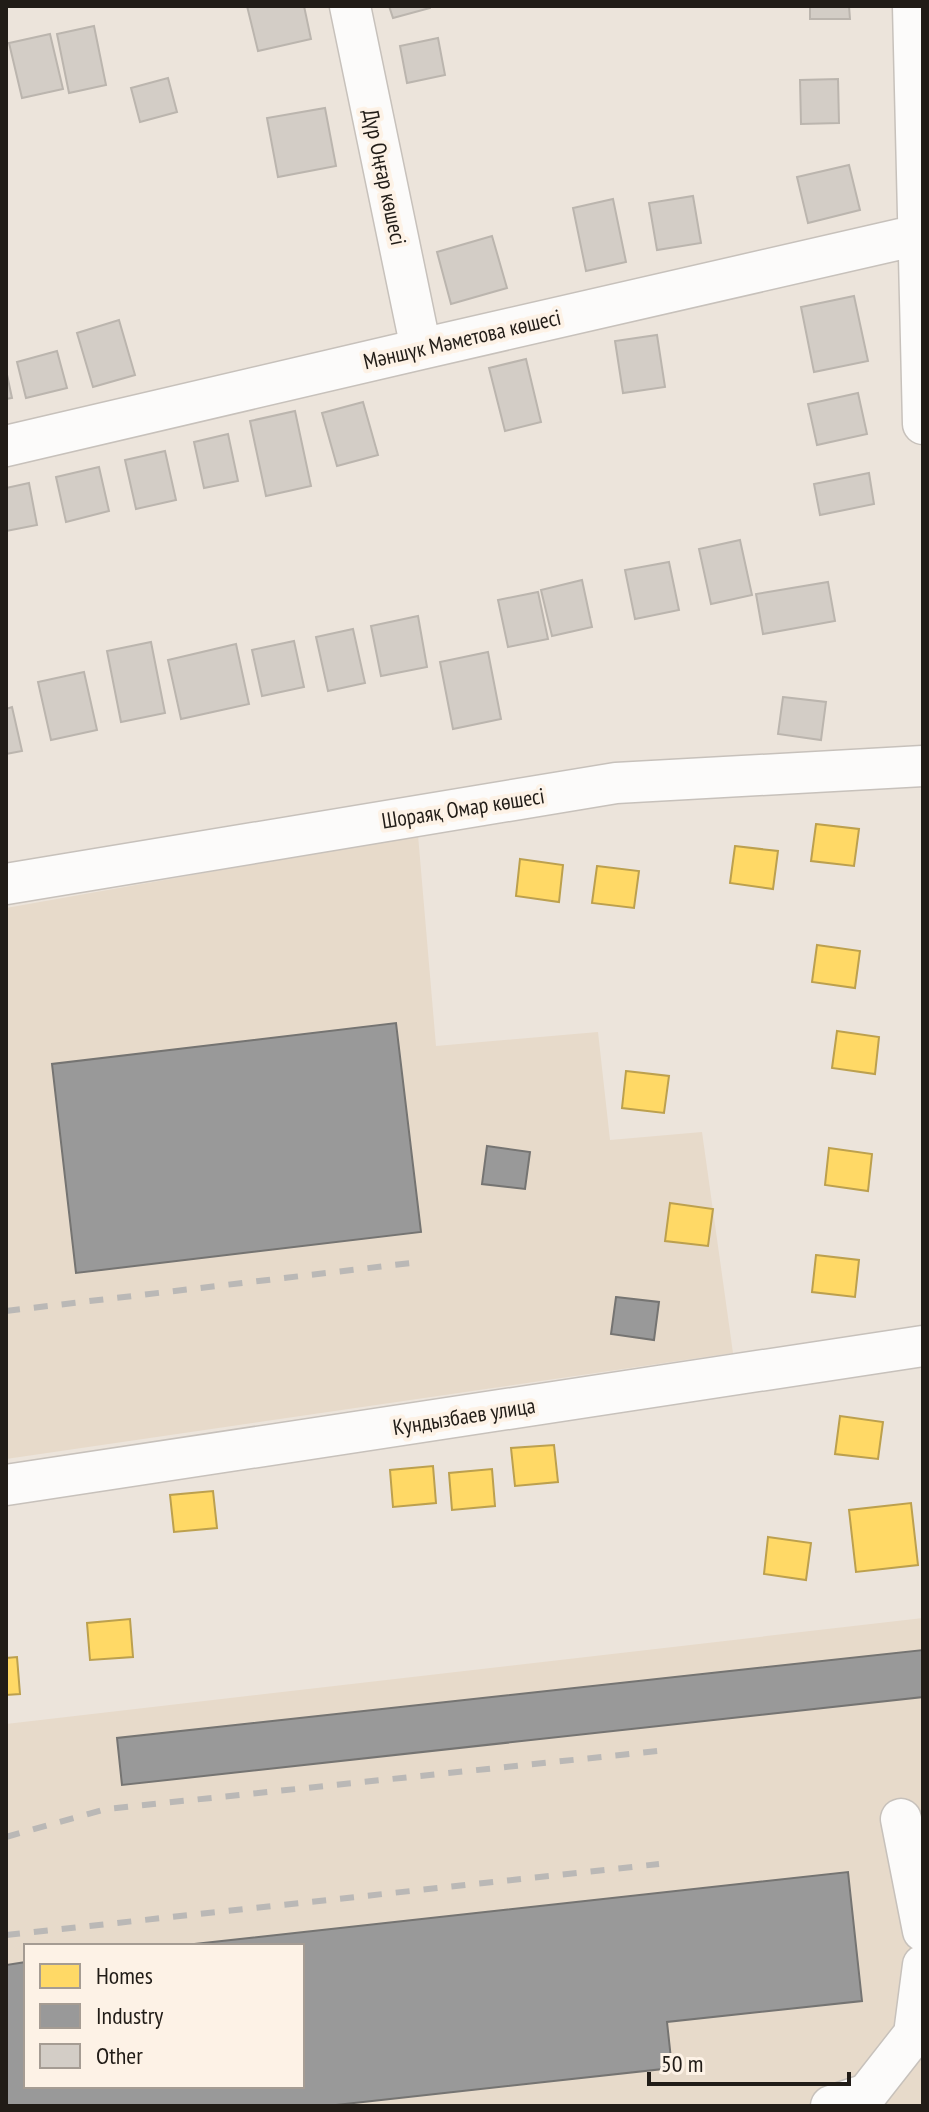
<svg xmlns="http://www.w3.org/2000/svg" width="929" height="2112" font-family="'PT Sans Narrow',sans-serif">
<style>
.built{fill:#e7daca;fill-rule:evenodd}
.homes{fill:#ffd966;stroke:#bca04e;stroke-width:2}
.industry{fill:#999;stroke:#757472;stroke-width:2}
.building{fill:#d3cdc6;stroke:#bbb5ae;stroke-width:2}
.lines{fill:none;stroke-linecap:round;stroke-linejoin:round}
.minor-casing{stroke:#c7c1bb;stroke-width:43}
.minor{stroke:#fcfbfa;stroke-width:40}
.rail{stroke:#bab8b6;stroke-width:6;stroke-dasharray:14 14;stroke-linecap:butt}
.labels{text-anchor:middle;stroke-width:8;stroke-linejoin:round;paint-order:stroke}
.street-label{font-size:22px;fill:#211c17;stroke:#fdf2e6}
</style>
<rect width="100%" height="100%" fill="#ece4db"/>
<!-- built -->
<path class="built" d="M418,835L436,1046L598,1032L610,1140L702,1132L733,1353L6,1459V908Z
M923,1618V2106H6V1724ZM26,1946H302V2086H26Z"/>
<!-- homes -->
<path class="homes" d="M816,824L859,829L854,866L811,861Z
M735,846L778,851L773,889L730,883Z
M520,859L563,865L559,902L516,896Z
M597,866L639,871L634,908L592,903Z
M817,945L860,951L855,988L812,982Z
M837,1031L879,1037L875,1074L832,1068Z
M626,1071L669,1076L664,1113L622,1108Z
M829,1148L872,1154L868,1191L825,1185Z
M670,1203L713,1209L708,1246L665,1241Z
M816,1255L859,1260L855,1297L812,1292Z
M840,1416L883,1422L878,1459L835,1454Z
M554,1445L558,1482L515,1486L511,1448Z
M433,1466L436,1503L393,1507L390,1470Z
M492,1469L495,1506L452,1510L449,1473Z
M213,1491L217,1528L174,1532L170,1495Z
M911,1503L918,1565L856,1572L849,1510Z
M768,1537L811,1543L806,1580L764,1574Z
M130,1619L133,1657L90,1660L87,1623Z
M17,1657L20,1694L6,1695V1658Z"/>
<!-- industry -->
<path class="industry" d="M396,1023L421,1232L76,1273L52,1064Z
M487,1146L530,1152L525,1189L482,1184Z
M616,1297L659,1302L654,1340L611,1334Z
M923,1650V1697L122,1785L117,1738Z
M848,1872L862,2001L667,2022L672,2068L327,2106H6V1965L26,1962V2086H302V1946H176Z"/>
<!-- building -->
<path class="building" d="M247,6H304L311,39L258,51Z
M389,6H430V8L393,18Z
M810,6H849L850,19H810Z
M94,26L106,85L69,93L57,34Z
M50,34L63,89L22,98L9,43Z
M438,38L445,75L407,83L400,46Z
M168,78L177,112L140,122L131,88Z
M838,79L839,123L801,124L800,80Z
M325,108L336,166L278,177L267,118Z
M849,165L860,210L808,223L797,177Z
M693,196L701,243L657,250L649,203Z
M613,199L626,262L586,271L573,208Z
M492,236L507,288L451,304L437,252Z
M854,296L868,361L814,372L801,307Z
M119,320L135,375L93,387L77,333Z
M657,335L665,387L623,393L615,341Z
M57,351L67,388L26,398L17,362Z
M526,359L541,422L505,431L489,368Z
M6,370L12,398L6,399Z
M858,393L867,434L817,445L808,404Z
M363,402L378,455L337,466L322,413Z
M295,411L311,486L266,496L250,421Z
M228,434L238,481L204,488L194,442Z
M165,451L176,500L136,509L125,460Z
M99,467L109,511L66,522L56,477Z
M869,473L874,504L820,515L814,484Z
M29,483L37,525L6,531V488Z
M740,540L752,595L711,604L699,549Z
M669,562L679,610L635,619L625,570Z
M582,580L592,627L552,636L541,590Z
M828,582L835,621L763,634L756,594Z
M538,592L548,639L508,647L498,600Z
M418,616L427,667L381,676L371,626Z
M353,629L365,683L328,691L316,637Z
M294,641L304,687L262,696L252,650Z
M151,642L165,713L121,722L107,651Z
M236,644L249,704L181,719L168,660Z
M488,652L501,719L453,729L440,662Z
M84,672L97,730L51,740L38,682Z
M783,697L826,702L821,740L778,734Z
M12,707L22,751L6,754V709Z"/>
<g class="lines">
<defs>
<path id="minor" d="M350,6L421,349
M913,6L923,424
M6,446L421,349L918,235
M6,884L616,783L923,766
M6,1485L923,1346
M901,1819L923,1931
M831,2106L867,2094L914,2034L923,1965"/>
</defs>
<!-- minor casing -->
<use href="#minor" class="minor-casing"/>
<!-- minor -->
<use href="#minor" class="minor"/>
<!-- rail -->
<path class="rail" d="M6,1311L419,1262
M6,1837L106,1809L658,1751
M6,1935L659,1864"/>
</g>
<g class="labels">
<!-- street labels -->
<g class="street-label">
<text transform="translate(385 177) rotate(78)" y="8">Дүр Оңғар көшесі</text>
<text transform="translate(462 339) rotate(-13)" y="8">Мәншүк Мәметова көшесі</text>
<text transform="translate(463 808) rotate(-9)" y="8">Шораяқ Омар көшесі</text>
<text transform="translate(464 1416) rotate(-9)" y="8">Кундызбаев улица</text>
</g>
</g>
<!-- border -->
<rect width="929" height="2112" fill="none" stroke="#211c17" stroke-width="16"/>
<!-- legend -->
<rect x="24" y="1944" width="280" height="144" fill="#fdf2e6" stroke="#a59c93" stroke-width="2"/>
<rect x="40" y="1964" width="40" height="24" fill="#ffd966" stroke="#a59c93" stroke-width="2"/>
<text x="96" y="1984" font-size="24" fill="#211c17">Homes</text>
<rect x="40" y="2004" width="40" height="24" fill="#999999" stroke="#a59c93" stroke-width="2"/>
<text x="96" y="2024" font-size="24" fill="#211c17">Industry</text>
<rect x="40" y="2044" width="40" height="24" fill="#d3cdc6" stroke="#a59c93" stroke-width="2"/>
<text x="96" y="2064" font-size="24" fill="#211c17">Other</text>
<!-- scale -->
<path d="M649 2072v12h200v-12" fill="none" stroke="#211c17" stroke-width="4"/>
<text x="661" y="2072" font-size="24" fill="#211c17" stroke="#fdf2e6" stroke-width="6" paint-order="stroke">50 m</text>
</svg>
